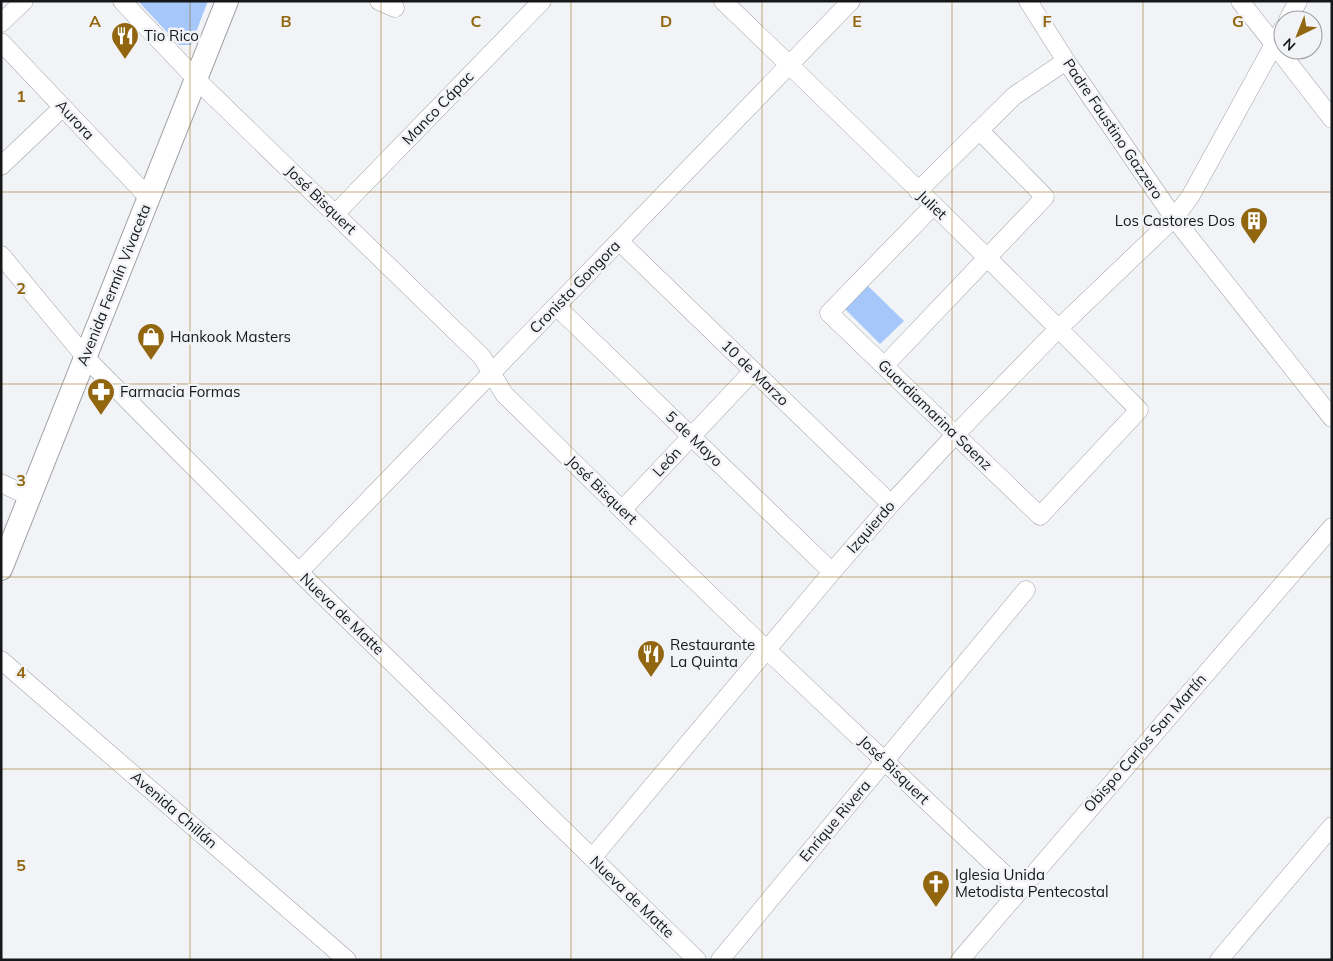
<svg xmlns="http://www.w3.org/2000/svg" width="1333" height="961" font-family="Mulish,sans-serif">
<style>
.green{fill:#a5c7fa}
.lines{fill:none;stroke-linecap:round;stroke-linejoin:round}
.minor-casing{stroke:#9fa1a3;stroke-width:19}
.major-casing{stroke:#9fa1a3;stroke-width:24}
.minor{stroke:#fff;stroke-width:18}
.major{stroke:#fff;stroke-width:22}
.grid{fill:none;stroke:#91660f;stroke-width:1;stroke-opacity:0.55}
.labels{text-anchor:middle;stroke-width:5;stroke-linejoin:round;paint-order:stroke}
.poi-label{font-size:15px;fill:#161718;stroke:#f2f3f6;text-anchor:start}
.street-label{font-size:15px;fill:#161718;stroke:#f2f3f6}
.grid-label{font-size:16px;text-anchor:middle;font-weight:bold;fill:#91660f;stroke:#f2f3f6;stroke-width:5;stroke-linejoin:round;paint-order:stroke}
</style>
<rect width="100%" height="100%" fill="#f2f3f6"/>
<!-- green -->
<path class="green" d="M138,1H208L191,45H179Z
M866,284L904,321L880,344L843,307Z"/>
<g class="lines">
<defs>
<path id="minor" d="M122,1L197,80L482,357L504,394L622,510L767,650L1020,889
M379,1L395,8
M723,1C863,136 1003,271 1139,410L1040,516L829,313L933,206
M1028,1L1066,61L1174,218L1332,418
M1240,1L1274,44L1332,119
M1288,20L1298,1
M1,23L24,1
M1,42L149,198
M1,166L63,107
M918,191L1014,96L1066,61
M335,214L542,1
M619,241L891,504
M1,255L86,358L175,448L299,572L697,960
M556,306L832,572
M884,366L1045,197L979,130
M1,483L30,497
M622,510L753,371
M299,572L851,1
M1,660L347,960
M592,858L832,572L891,504L955,435L1059,328L1174,218L1190,197L1283,28
M720,960L1026,590
M960,960L1332,527
M1219,960L1332,826"/>
<path id="major" d="M1,569L227,1"/>
</defs>
<!-- minor casing -->
<use href="#minor" class="minor-casing"/>
<!-- major casing -->
<use href="#major" class="major-casing"/>
<!-- minor -->
<use href="#minor" class="minor"/>
<!-- major -->
<use href="#major" class="major"/>
</g>
<!-- grid -->
<path class="grid" d="M190,1V960M381,1V960M571,1V960M762,1V960M952,1V960M1143,1V960M1,192H1332M1,384H1332M1,577H1332M1,769H1332"/>
<!-- icons -->
<defs>
<symbol id="restaurant-pin" viewBox="-11 -11 22 30"><path d="M0 17L-7.5 6A9.5 9.5 0 1 1 7.5 6Z" fill="#91660f" stroke="#f2f3f6"/><path d="M-5-6h1v4h1v-4h1v4h1v-4h1v5L-1.5 .5V6h-2V.5L-5-1ZM5-6V6H3V1.5H1.5Q1.5-4 5-6Z" fill="#fff"/></symbol>
<symbol id="building-pin" viewBox="-11 -11 22 30"><path d="M0 17L-7.5 6A9.5 9.5 0 1 1 7.5 6Z" fill="#91660f" stroke="#f2f3f6"/><path d="M-4-6H4V6H1V3H-1V6H-4ZM-2.5-4.3h1.7v1.8h-1.7ZM.8-4.3h1.7v1.8H.8ZM-2.5-1h1.7V.8h-1.7ZM.8-1h1.7V.8H.8Z" fill="#fff"/></symbol>
<symbol id="shop-pin" viewBox="-11 -11 22 30"><path d="M0 17L-7.5 6A9.5 9.5 0 1 1 7.5 6Z" fill="#91660f" stroke="#f2f3f6"/><path d="M-5-2.5h2.3a2.7 3.5 0 0 1 5.4 0H5L5.5 6h-11ZM-1.5-2.5h3a1.5 2.3 0 0 0-3 0Z" fill="#fff"/></symbol>
<symbol id="pharmacy-pin" viewBox="-11 -11 22 30"><path d="M0 17L-7.5 6A9.5 9.5 0 1 1 7.5 6Z" fill="#91660f" stroke="#f2f3f6"/><path d="M-2-6h4v4h4v4h-4v4h-4v-4h-4v-4h4Z" fill="#fff"/></symbol>
<symbol id="church-pin" viewBox="-11 -11 22 30"><path d="M0 17L-7.5 6A9.5 9.5 0 1 1 7.5 6Z" fill="#91660f" stroke="#f2f3f6"/><path d="M-1.2-6h2.4v3.5h3.3v2.4h-3.3V6h-2.4V-.1h-3.3v-2.4h3.3Z" fill="#fff"/></symbol>
</defs>
<g fill-rule="evenodd">
<use href="#restaurant-pin" x="109" y="20" width="32" height="43"/>
<use href="#building-pin" x="1238" y="205" width="32" height="43"/>
<use href="#shop-pin" x="135" y="321" width="32" height="43"/>
<use href="#pharmacy-pin" x="85" y="376" width="32" height="43"/>
<use href="#restaurant-pin" x="635" y="638" width="32" height="43"/>
<use href="#church-pin" x="920" y="868" width="32" height="43"/>
</g>
<g class="labels">
<!-- poi labels -->
<g class="poi-label">
<text x="144" y="41">Tio Rico</text>
<text x="1235" y="226" text-anchor="end">Los Castores Dos</text>
<text x="170" y="342">Hankook Masters</text>
<text x="120" y="397">Farmacia Formas</text>
<text x="670" y="650">Restaurante<tspan x="670" dy="17">La Quinta</tspan></text>
<text x="955" y="880">Iglesia Unida<tspan x="955" dy="17">Metodista Pentecostal</tspan></text>
</g>
<!-- street labels -->
<g class="street-label">
<text transform="translate(438 108) rotate(-46)" y="5">Manco Cápac</text>
<text transform="translate(75 120) rotate(47)" y="5">Aurora</text>
<text transform="translate(1113 129) rotate(56)" y="5">Padre Faustino Gazzero</text>
<text transform="translate(321 200) rotate(44)" y="5">José Bisquert</text>
<text transform="translate(932 205) rotate(44)" y="5">Juliet</text>
<text transform="translate(114 285) rotate(-68)" y="5">Avenida Fermín Vivaceta</text>
<text transform="translate(575 287) rotate(-46)" y="5">Cronista Gongora</text>
<text transform="translate(755 373) rotate(44)" y="5">10 de Marzo</text>
<text transform="translate(935 415) rotate(44)" y="5">Guardiamarina Saenz</text>
<text transform="translate(694 439) rotate(44)" y="5">5 de Mayo</text>
<text transform="translate(667 462) rotate(-47)" y="5">León</text>
<text transform="translate(602 490) rotate(44)" y="5">José Bisquert</text>
<text transform="translate(871 527) rotate(-49)" y="5">Izquierdo</text>
<text transform="translate(342 614) rotate(44)" y="5">Nueva de Matte</text>
<text transform="translate(1145 743) rotate(-49)" y="5">Obispo Carlos San Martín</text>
<text transform="translate(894 770) rotate(44)" y="5">José Bisquert</text>
<text transform="translate(174 810) rotate(41)" y="5">Avenida Chillán</text>
<text transform="translate(835 821) rotate(-50)" y="5">Enrique Rivera</text>
<text transform="translate(632 897) rotate(44)" y="5">Nueva de Matte</text>
</g>
</g>
<g class="grid-label">
<text x="95" y="27">A</text>
<text x="286" y="27">B</text>
<text x="476" y="27">C</text>
<text x="666" y="27">D</text>
<text x="857" y="27">E</text>
<text x="1047" y="27">F</text>
<text x="1238" y="27">G</text>
<text x="21" y="102">1</text>
<text x="21" y="294">2</text>
<text x="21" y="486">3</text>
<text x="21" y="678">4</text>
<text x="21" y="871">5</text>
</g>
<!-- border -->
<rect width="1333" height="961" fill="none" stroke="#161718" stroke-width="5"/>
<!-- north arrow -->
<g transform="translate(1298 35) rotate(223)"><circle r="24" fill="#f2f3f6" stroke="#9a9b9d"/>
<path d="M0-4L9 19L0 12L-9 19Z" fill="#91660f"/>
<text y="-8" font-size="14" font-weight="bold" text-anchor="middle" fill="#161718">N</text>
</g>
</svg>
